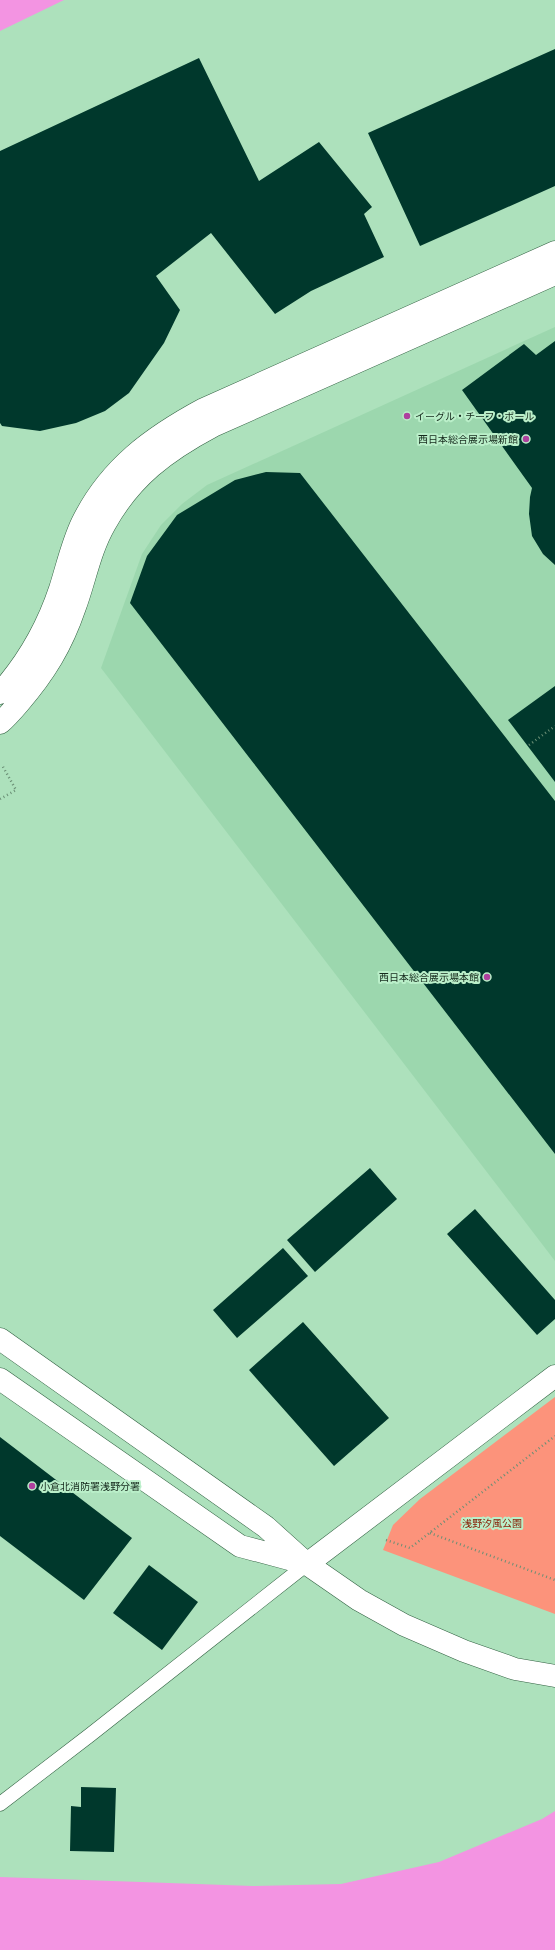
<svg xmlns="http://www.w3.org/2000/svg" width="555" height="1950" font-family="Ubuntu,'Noto Sans JP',sans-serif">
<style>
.built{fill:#9cd7ae}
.green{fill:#fc937b}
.water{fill:#f394e2}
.building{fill:#00382c}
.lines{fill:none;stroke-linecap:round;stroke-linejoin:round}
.service-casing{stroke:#326142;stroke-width:15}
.tertiary-casing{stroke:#326142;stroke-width:23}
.path{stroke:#6a8f75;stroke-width:2.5;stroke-dasharray:1 3;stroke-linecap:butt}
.service{stroke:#fff;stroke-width:14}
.tertiary{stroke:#fff;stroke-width:22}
.poi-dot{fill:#ae409e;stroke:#baefc9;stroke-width:1.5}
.labels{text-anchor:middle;stroke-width:4;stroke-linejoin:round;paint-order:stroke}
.poi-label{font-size:10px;fill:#15291c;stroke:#baefc9;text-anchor:start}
.park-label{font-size:10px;fill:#892109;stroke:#baefc9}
</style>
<rect width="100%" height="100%" fill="#ade1bc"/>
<!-- built -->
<path class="built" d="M555,327V1261L101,668L142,554L161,525L182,504L207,485Z"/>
<!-- green -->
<path class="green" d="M555,1397V1614L383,1550L393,1525L420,1499Z"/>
<!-- water -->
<path class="water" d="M0,0H64L0,31Z
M555,1811V1950H0V1877L253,1886L341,1884L439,1862L542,1819Z"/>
<!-- building -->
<path class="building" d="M555,49V186L420,246L368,133Z
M199,58L259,181L319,142L372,207L364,214L384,257L311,291L275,314L211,233L156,276L180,310L164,343L129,393L105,411L76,423L40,431L2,426L0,423V151Z
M555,341V565L543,554L532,536L529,514L530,497L532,488L462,390L524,344L536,355Z
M266,472L300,473L555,801V1154L130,603L147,556L177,515L235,480Z
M555,686V782L508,720Z
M370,1168L397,1199L315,1272L287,1240Z
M475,1209L555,1300V1319L537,1335L447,1234Z
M283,1248L308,1276L237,1338L213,1310Z
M303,1322L389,1418L334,1466L249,1370Z
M0,1437L132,1538L84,1600L0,1536Z
M149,1565L198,1602L162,1650L113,1613Z
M81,1787L116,1788L114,1852L70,1851L71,1806L81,1807Z"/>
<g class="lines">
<defs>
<path id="service" d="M0,1804L90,1735L307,1564"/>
<path id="tertiary" d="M0,693C27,663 47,628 60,589C67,567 72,544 82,523C109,468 152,437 204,409L555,252
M0,723C7,717 13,710 19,703C45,673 62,645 75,607C85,580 90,550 105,524C131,477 166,451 213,426L555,274
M0,1339L266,1527L307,1564L359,1600L404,1625L464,1651L515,1669L555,1676
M0,1379L240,1546L304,1563
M307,1564L555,1376"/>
</defs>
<!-- service casing -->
<use href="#service" class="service-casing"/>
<!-- tertiary casing -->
<use href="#tertiary" class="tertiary-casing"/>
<!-- path -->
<path class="path" d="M529,745L555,726
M0,799L16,790L2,765
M430,1533L555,1580
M386,1540L410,1548L555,1436"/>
<!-- service -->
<use href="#service" class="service"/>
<!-- tertiary -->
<use href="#tertiary" class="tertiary"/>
</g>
<!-- markers -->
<g class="poi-dot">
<circle cx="407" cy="416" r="4"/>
<circle cx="526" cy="439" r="4"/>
<circle cx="487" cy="977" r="4"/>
<circle cx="32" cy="1486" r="4"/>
</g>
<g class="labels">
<!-- poi labels -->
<g class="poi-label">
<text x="415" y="420">イーグル・チーフ・ポール</text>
<text x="518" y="443" text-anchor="end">西日本総合展示場新館</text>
<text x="479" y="981" text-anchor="end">西日本総合展示場本館</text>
<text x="40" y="1490">小倉北消防署浅野分署</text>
</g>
<!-- park labels -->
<g class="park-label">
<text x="492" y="1527">浅野汐風公園</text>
</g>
</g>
</svg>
